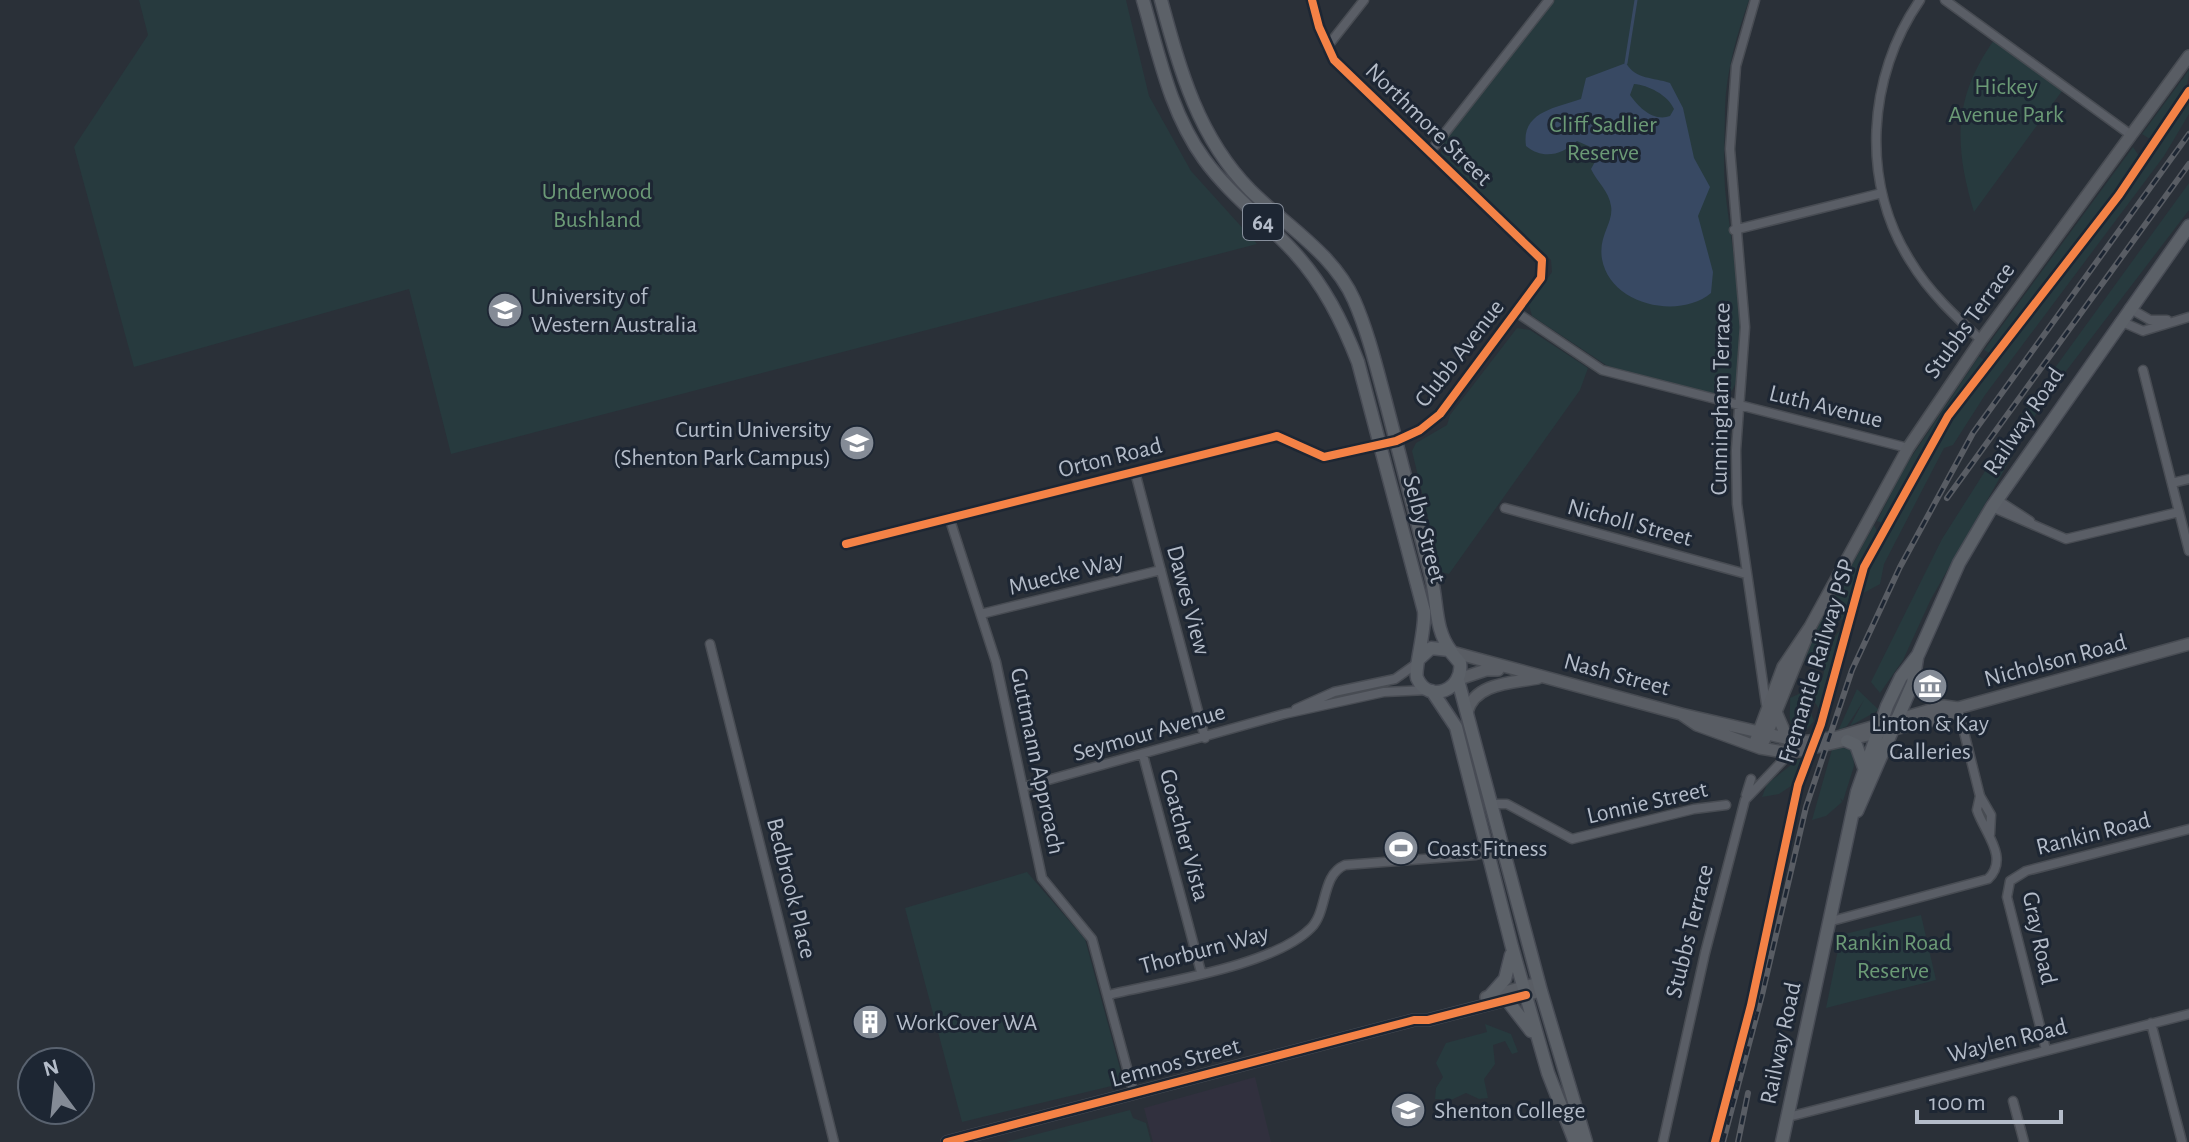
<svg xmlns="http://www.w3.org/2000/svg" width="2189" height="1142" font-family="'Alegreya Sans',sans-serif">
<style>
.medical{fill:#31303e}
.green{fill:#273a3e}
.water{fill:#384963;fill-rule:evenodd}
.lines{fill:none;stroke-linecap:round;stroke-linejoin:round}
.stream{stroke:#384963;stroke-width:3}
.street-casing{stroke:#484c53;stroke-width:11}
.secondary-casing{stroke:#484c53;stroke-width:14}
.primary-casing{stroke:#484c55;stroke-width:15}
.street{stroke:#5a5e66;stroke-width:8}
.secondary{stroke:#595d64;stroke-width:11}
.primary{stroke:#5c6168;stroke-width:12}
.rail-casing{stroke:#595d64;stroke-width:6}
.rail{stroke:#1d2633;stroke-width:3;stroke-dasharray:9;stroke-linecap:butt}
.cycleway-casing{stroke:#1d2633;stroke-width:13}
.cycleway{stroke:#f48246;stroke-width:8}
.labels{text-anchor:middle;stroke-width:6;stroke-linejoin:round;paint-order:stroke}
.shield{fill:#1d2633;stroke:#878f9c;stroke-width:2}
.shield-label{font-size:22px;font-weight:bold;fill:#b4bcc9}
.park-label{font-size:24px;fill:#6b9a76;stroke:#1d2633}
.street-label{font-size:24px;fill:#b4bcc9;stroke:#1d2633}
.poi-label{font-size:24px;fill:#b4bcc9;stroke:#1d2633;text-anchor:start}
</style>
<rect width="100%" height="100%" fill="#2a3038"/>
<!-- medical -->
<path class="medical" d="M1255,1077L1271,1142H1153L1144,1108Z"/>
<!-- green -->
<path class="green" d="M139,0H1126L1149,96L1191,171L1257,244L451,454L409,289L134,367L74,147L148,35Z
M1555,0H1749C1737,34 1726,72 1725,108C1725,134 1723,162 1725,188C1728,226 1756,370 1729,394L1721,395L1635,376L1606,365L1532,316L1529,305L1552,272L1551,260L1441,155L1442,143Z
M1994,40L2062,91L1974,212C1954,145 1953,98 1994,40Z
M2189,70C2189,97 2166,117 2150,139L2142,134Z
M2189,98V114L2164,156L1985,395L1953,445L1944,448L1884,564L1880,584L1860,595L1877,552L1953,416L2122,196Z
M2133,147L2139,156L2117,191L1991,354L1984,350Z
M2189,183V210L2044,400L1931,599L1903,660L1880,693L1871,682L1942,539L2020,416Z
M1517,328L1530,330L1588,368L1580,390L1449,574L1441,572L1412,451L1416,443L1447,425L1450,415Z
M1979,356L1985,361C1945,412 1919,470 1882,523L1877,521L1906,465Z
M1874,525L1879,535L1865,559L1844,619L1836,622L1811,664L1804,661L1819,624Z
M1844,624L1819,709L1804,685L1807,680L1823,677L1824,671L1814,667Z
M1857,689L1879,710L1850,726L1864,700L1847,726L1838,731Z
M1803,692L1814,721L1802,735C1785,726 1791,714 1790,698Z
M1833,746L1853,750L1854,766L1843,801L1840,798L1842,802L1826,816L1812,820Z
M1801,757L1794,784L1779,794L1762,797L1767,784Z
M1027,872L1085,939L1124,1083L962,1122L905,908Z
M1921,915L1936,980L1826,1008L1841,935Z
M1485,1024L1511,1034L1518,1052L1512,1054L1505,1041L1493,1045L1495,1064L1484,1079L1488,1098L1479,1099L1466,1093L1451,1100L1435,1099L1436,1088L1443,1077L1436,1063L1446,1043L1487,1032Z
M1130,1110L1133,1118L1146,1123L1151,1142H1006Z"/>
<!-- water -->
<path class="water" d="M1626,63C1636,80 1653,77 1670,83L1683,108L1694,158L1710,187L1698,216L1713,272L1711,293C1679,320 1610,305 1602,259C1598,235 1614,223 1611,206C1609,191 1597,182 1591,169L1596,160L1595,149L1577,141C1562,155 1543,160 1526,146C1521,112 1555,108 1581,99L1586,78ZM1634,84C1648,85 1668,95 1674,109L1670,116C1654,122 1639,108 1630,95Z"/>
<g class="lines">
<!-- stream -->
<path class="stream" d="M1626,63L1636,0"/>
<defs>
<path id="street" d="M1755,0L1736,66L1730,149L1745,327L1736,450L1737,504L1766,704
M1920,0C1867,76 1860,183 1911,262C1929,292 1956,317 1981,340
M1945,0L2131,135
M1327,47L1364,0
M1430,152L1549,0
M1734,230L1882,193
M2129,308L2150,320H2167
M1516,312L1602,370L1908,448
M2120,321L2143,331L2189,317
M2143,370L2189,551
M1135,472L1205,738
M2172,483L2189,479
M1996,499L2030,521
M1992,507L2066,539L2179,512
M1505,508L1746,574
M949,517L996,662L1042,878L1092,939L1134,1094
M846,544L1277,436L1324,457L1396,441L1420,430L1440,414L1541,278L1542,260L1334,60L1319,27L1312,0
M981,614L1161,570
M710,644L834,1142
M1958,708L1980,796L1991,815L1990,834
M1296,709L1334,692L1395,679L1416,664
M1143,755L1201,972
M1023,787L1284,714L1384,692L1428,690
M1746,795L1751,779
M1492,804H1507L1572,839L1694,809L1726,805
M1828,922L1988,879C2010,858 1984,832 1977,810L1980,796
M1108,995C1161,982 1274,966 1311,928C1328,911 1321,875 1345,865L1476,855L1504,848
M2151,1023L2182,1142
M2046,1050L2007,897L2010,881L2026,871L2189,829
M2013,1101L2024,1142
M1788,1117L2189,1014
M1663,1142L1705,953L1745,800L1790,753"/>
<path id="secondary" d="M1452,652L1681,714L1802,742L1838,737L1944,706L1958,708
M1459,679L1486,670H1498
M1467,712C1475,682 1514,683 1538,678
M1776,712L1788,740
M1681,714L1697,725L1760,748L1790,753L1946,717L1958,708L2189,644
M1764,741L1809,631
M1754,745L1783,667L1810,627L1908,448L1981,340L2189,56
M1486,997L1539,983
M947,1142L1414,1020H1428L1541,991"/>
<path id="primary" d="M1143,0C1159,55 1170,112 1204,159C1230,195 1265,220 1294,252C1324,285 1342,321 1358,362L1424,611C1426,629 1414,669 1417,678C1429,705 1464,689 1460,663L1449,650L1431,648L1419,659
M1161,0C1180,70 1198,137 1250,190C1286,226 1333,253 1354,300C1368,332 1376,366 1385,399C1400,458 1416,517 1431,576C1438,603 1434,629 1451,651
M1458,680L1541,991L1586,1142
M1432,691L1456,727L1512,947L1548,1073L1575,1142
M1847,741L1856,745L1865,770
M1857,811L1913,683L1917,658
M1489,997L1505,979L1511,955
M1507,1000L1531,1031
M1782,1142L1857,792L1887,706L1901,677L1918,655L1959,563L1992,507L2189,226"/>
</defs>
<!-- street casing -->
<use href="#street" class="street-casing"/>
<!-- secondary casing -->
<use href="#secondary" class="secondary-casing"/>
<!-- primary casing -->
<use href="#primary" class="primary-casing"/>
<!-- street -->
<use href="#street" class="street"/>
<!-- secondary -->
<use href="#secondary" class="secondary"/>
<!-- primary -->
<use href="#primary" class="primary"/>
<defs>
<path id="rail" d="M1947,498L2189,164
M1723,1142L1762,995L1806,807L1852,670L1900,567L1973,433L2189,134
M1738,1142L1748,1093"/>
</defs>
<!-- rail casing -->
<use href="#rail" class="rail-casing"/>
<!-- rail -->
<use href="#rail" class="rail"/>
<defs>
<path id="cycleway" d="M846,544L1277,436L1324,457L1396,441L1420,430L1440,414L1541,278L1542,260L1334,60L1319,27L1312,0
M947,1142L1414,1020H1428L1526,995
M1715,1142L1751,1005L1798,785L1821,724L1864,567L1948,416L2119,195L2189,91"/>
</defs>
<!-- cycleway casing -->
<use href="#cycleway" class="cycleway-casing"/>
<!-- cycleway -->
<use href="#cycleway" class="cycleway"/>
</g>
<!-- icons -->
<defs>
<symbol id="university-disc" viewBox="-11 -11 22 22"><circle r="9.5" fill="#848b96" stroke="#1d2633"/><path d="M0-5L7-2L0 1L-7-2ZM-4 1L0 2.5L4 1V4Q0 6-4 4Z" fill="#fff"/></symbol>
<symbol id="museum-disc" viewBox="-11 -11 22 22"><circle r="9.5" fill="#848b96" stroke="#1d2633"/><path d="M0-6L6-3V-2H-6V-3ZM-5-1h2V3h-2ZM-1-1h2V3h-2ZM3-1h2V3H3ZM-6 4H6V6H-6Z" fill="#fff"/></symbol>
<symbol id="stadium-disc" viewBox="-11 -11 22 22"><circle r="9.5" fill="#848b96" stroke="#1d2633"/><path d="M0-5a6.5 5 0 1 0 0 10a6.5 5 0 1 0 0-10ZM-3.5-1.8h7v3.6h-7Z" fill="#fff"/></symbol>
<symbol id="building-disc" viewBox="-11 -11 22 22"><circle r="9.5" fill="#848b96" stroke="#1d2633"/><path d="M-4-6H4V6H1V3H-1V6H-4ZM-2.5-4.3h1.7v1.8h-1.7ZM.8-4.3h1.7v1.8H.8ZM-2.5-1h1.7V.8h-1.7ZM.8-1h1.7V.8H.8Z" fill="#fff"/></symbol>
<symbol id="school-disc" viewBox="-11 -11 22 22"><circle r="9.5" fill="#848b96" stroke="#1d2633"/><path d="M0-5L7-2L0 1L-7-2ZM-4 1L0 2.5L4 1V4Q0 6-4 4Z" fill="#fff"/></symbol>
</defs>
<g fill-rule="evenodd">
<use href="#university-disc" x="485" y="290" width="40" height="40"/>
<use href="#university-disc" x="837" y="423" width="40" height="40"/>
<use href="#museum-disc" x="1910" y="666" width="40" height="40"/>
<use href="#stadium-disc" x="1381" y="828" width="40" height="40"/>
<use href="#building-disc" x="850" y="1002" width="40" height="40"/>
<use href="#school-disc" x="1388" y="1090" width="40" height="40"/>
</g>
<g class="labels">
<!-- shield labels -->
<rect class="shield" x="1243" y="204" width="40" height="36" rx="6"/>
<g class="shield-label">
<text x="1263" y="230">64</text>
</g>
<!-- park labels -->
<g class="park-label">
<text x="2006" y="94">Hickey<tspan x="2006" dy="28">Avenue Park</tspan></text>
<text x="1603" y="132">Cliff Sadlier<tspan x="1603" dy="28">Reserve</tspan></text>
<text x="597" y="199">Underwood<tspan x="597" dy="28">Bushland</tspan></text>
<text x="1893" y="950">Rankin Road<tspan x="1893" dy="28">Reserve</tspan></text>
</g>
<!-- street labels -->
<g class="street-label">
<text transform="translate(1429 124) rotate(44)" y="8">Northmore Street</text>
<text transform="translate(1969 320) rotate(-54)" y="8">Stubbs Terrace</text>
<text transform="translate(1459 353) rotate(-52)" y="8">Clubb Avenue</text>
<text transform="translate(1720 399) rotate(-89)" y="8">Cunningham Terrace</text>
<text transform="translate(1826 406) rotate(14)" y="8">Luth Avenue</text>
<text transform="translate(2023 421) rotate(-56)" y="8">Railway Road</text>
<text transform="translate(1110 457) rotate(-14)" y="8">Orton Road</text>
<text transform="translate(1630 522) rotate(15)" y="8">Nicholl Street</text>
<text transform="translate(1425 529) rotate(75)" y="8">Selby Street</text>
<text transform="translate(1066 573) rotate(-14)" y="8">Muecke Way</text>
<text transform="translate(1189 600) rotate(75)" y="8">Dawes View</text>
<text transform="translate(2055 660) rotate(-15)" y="8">Nicholson Road</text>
<text transform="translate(1816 661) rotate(-73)" y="8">Fremantle Railway PSP</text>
<text transform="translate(1617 674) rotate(15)" y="8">Nash Street</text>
<text transform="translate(1149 732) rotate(-16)" y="8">Seymour Avenue</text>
<text transform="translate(1038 761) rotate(78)" y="8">Guttmann Approach</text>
<text transform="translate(1647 802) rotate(-13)" y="8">Lonnie Street</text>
<text transform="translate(2093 833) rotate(-14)" y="8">Rankin Road</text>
<text transform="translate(1185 835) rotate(75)" y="8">Goatcher Vista</text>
<text transform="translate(792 888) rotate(76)" y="8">Bedbrook Place</text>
<text transform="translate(1689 931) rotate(-76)" y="8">Stubbs Terrace</text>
<text transform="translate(2040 938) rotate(78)" y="8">Gray Road</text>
<text transform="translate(1204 949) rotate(-15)" y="8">Thorburn Way</text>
<text transform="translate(2007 1040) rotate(-14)" y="8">Waylen Road</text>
<text transform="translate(1780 1043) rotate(-78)" y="8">Railway Road</text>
<text transform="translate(1175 1062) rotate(-15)" y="8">Lemnos Street</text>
</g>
<!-- poi labels -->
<g class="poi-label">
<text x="531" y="304">University of<tspan x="531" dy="28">Western Australia</tspan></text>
<text x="831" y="437" text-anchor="end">Curtin University<tspan x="831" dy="28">(Shenton Park Campus)</tspan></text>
<text x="1930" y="731" text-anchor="middle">Linton &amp; Kay<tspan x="1930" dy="28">Galleries</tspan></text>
<text x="1427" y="856">Coast Fitness</text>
<text x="896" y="1030">WorkCover WA</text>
<text x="1434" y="1118">Shenton College</text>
</g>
</g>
<!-- north arrow -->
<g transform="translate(56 1086) rotate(345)"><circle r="38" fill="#1d2633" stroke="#59626f" stroke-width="2"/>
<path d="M0-6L14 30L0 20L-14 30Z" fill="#848b96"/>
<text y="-12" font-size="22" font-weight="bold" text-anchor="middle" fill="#b4bcc9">N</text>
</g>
<!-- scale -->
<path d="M1917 1110v12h144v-12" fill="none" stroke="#b4bcc9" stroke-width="4"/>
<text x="1929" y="1110" font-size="24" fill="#b4bcc9" stroke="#1d2633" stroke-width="6" paint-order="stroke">100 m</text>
</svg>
